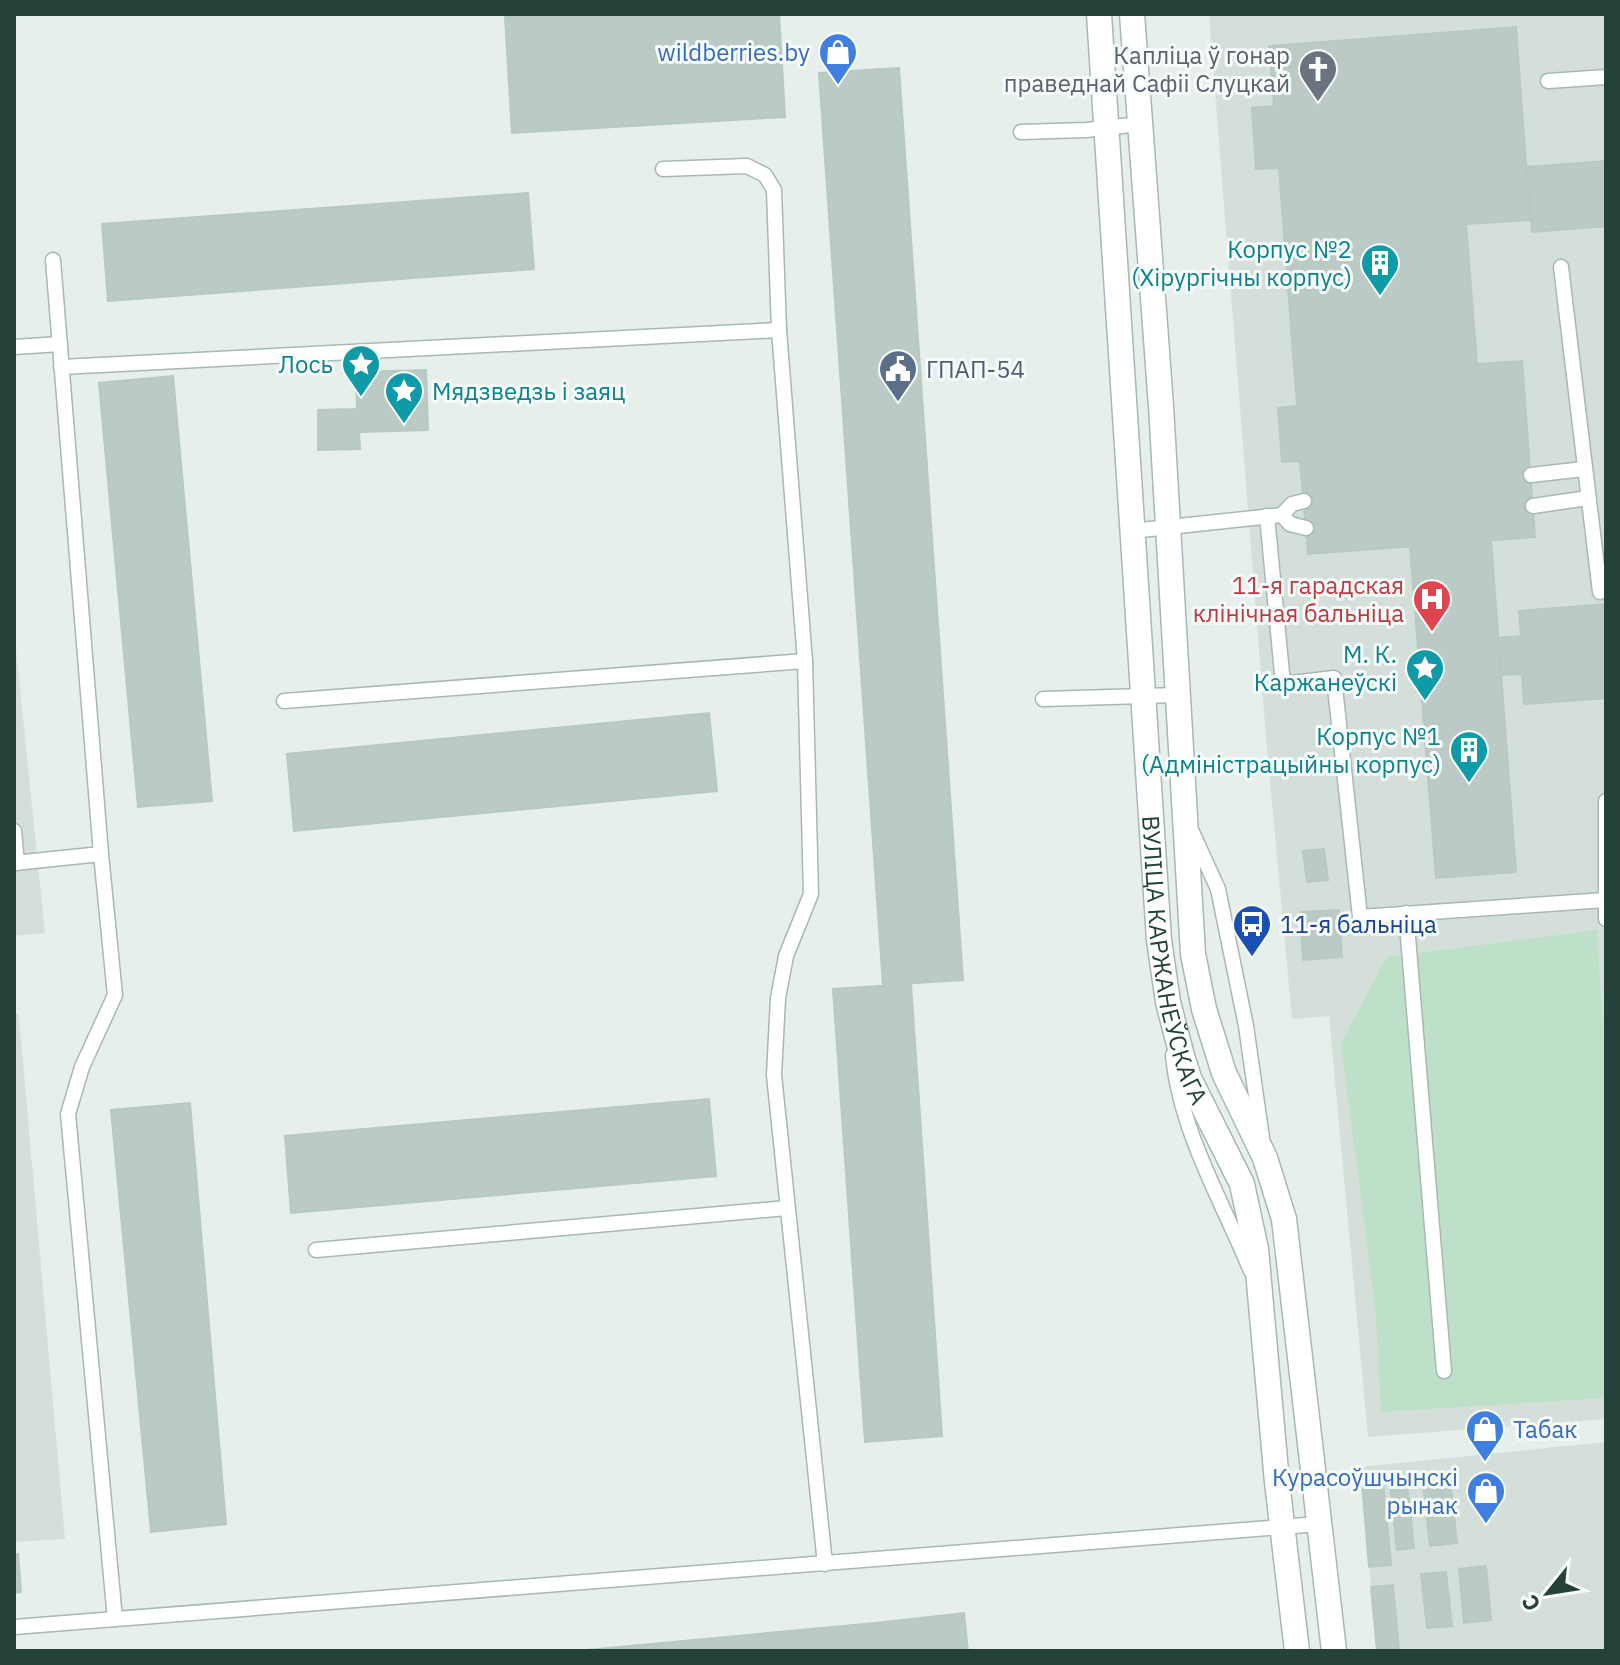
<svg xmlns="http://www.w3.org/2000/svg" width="1620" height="1665" font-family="'IBM Plex Sans',sans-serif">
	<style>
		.built { fill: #d4dfda }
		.green { fill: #bfe0c8 }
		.building { fill: #bbcac4; stroke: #b8c9c2; stroke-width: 2 }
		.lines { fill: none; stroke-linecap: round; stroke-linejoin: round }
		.service-casing { stroke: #a8b8b2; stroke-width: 17 }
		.tertiary-casing { stroke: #a8b8b2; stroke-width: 27 }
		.service { stroke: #fff; stroke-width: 14 }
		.tertiary { stroke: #fff; stroke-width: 24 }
		.labels { text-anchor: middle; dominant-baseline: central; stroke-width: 6; stroke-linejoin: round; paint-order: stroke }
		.shop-label { font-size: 24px; fill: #366cbe; stroke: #f7fbf9; text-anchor: end }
		.worship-label { font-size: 24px; fill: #5b616d; stroke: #f7fbf9; text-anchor: end }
		.culture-label { font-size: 24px; fill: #0d838f; stroke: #f7fbf9; text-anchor: end }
		.service-label { font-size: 24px; fill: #4e5e75; stroke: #f7fbf9; text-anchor: start }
		.health-label { font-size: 24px; fill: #be3a42; stroke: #f7fbf9; text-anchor: end }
		.transit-label { font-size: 24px; fill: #164399; stroke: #f7fbf9; text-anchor: start }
		.street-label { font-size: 24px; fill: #24423a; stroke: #f7fbf9 }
	</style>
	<rect width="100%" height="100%" fill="#e6efeb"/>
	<g class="built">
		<path d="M 1242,14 L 1606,14 L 1606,1419 L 1368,1437 L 1329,1016 L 1292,1019 L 1266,738 L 1209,16 Z"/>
		<path d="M 14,630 L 45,933 L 14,936 Z"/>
		<path d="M 14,1014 L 18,1014 L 21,1039 L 65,1539 L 14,1542 Z"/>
		<path d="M 1606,1442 L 1606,1651 L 1377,1651 L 1360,1467 Z"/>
	</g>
	<path class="green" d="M 1597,930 L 1606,1081 L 1606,1398 L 1381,1412 L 1376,1316 L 1341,1043 L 1387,957 Z"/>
	<g class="building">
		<path d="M 552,14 L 779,14 L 785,117 L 512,133 L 505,17 Z"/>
		<path d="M 1516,27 L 1530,220 L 1466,224 L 1477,364 L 1522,361 L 1535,537 L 1308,554 L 1300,461 L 1282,462 L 1278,408 L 1297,406 L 1279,168 L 1256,169 L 1252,108 L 1274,106 L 1269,46 Z"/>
		<path d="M 899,68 L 963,980 L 883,985 L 819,73 Z"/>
		<path d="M 1606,161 L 1606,226 L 1532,232 L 1527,167 Z"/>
		<path d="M 528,193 L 534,269 L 108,301 L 102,224 Z"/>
		<path d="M 426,370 L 428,430 L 359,432 L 360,449 L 318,450 L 318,410 L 357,409 L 356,372 Z"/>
		<path d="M 173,376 L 212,801 L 138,807 L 99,383 Z"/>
		<path d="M 1491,540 L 1516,872 L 1436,878 L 1410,546 Z"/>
		<path d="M 1606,604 L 1606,698 L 1524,704 L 1522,674 L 1501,675 L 1498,638 L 1521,636 L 1519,611 Z"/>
		<path d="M 709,713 L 717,791 L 294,831 L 287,754 Z"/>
		<path d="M 1324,849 L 1328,880 L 1307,882 L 1303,851 Z"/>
		<path d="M 1339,910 L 1342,957 L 1303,960 L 1300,912 Z"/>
		<path d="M 911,984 L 942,1436 L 865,1442 L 833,989 Z"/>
		<path d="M 709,1099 L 716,1176 L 291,1213 L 285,1136 Z"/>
		<path d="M 190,1103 L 226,1524 L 151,1532 L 111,1110 Z"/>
		<path d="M 1383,1481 L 1391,1565 L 1369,1567 L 1362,1483 Z"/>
		<path d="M 1450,1481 L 1457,1543 L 1430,1546 L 1423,1484 Z"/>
		<path d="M 1407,1484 L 1414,1548 L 1397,1550 L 1390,1486 Z"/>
		<path d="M 18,1554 L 21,1592 L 14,1593 L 14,1555 Z"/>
		<path d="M 1486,1566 L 1491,1620 L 1464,1623 L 1459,1569 Z"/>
		<path d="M 1446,1572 L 1452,1626 L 1427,1628 L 1421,1574 Z"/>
		<path d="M 1393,1585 L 1399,1651 L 1377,1651 L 1371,1587 Z"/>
		<path d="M 964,1613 L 968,1651 L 576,1651 L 875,1623 Z"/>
	</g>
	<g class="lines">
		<g class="service-casing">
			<g id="service">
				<path d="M 1548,81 L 1606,77"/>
				<path d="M 1021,132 L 1086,130 L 1140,124"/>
				<path d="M 663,169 L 747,166 L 765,175 L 774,190 L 779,330 L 805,661 L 811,894 L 786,956 L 778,998 L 774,1075 L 825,1564"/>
				<path d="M 53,260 L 101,854 L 115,995 L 82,1067 L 68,1114 L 115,1619"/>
				<path d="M 1561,267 L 1600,592"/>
				<path d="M 14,347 L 60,344"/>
				<path d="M 61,367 L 779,330"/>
				<path d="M 1531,475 L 1584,469"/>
				<path d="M 1304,501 L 1292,504 L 1282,515 L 1290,524 L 1306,528"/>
				<path d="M 1533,506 L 1588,498"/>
				<path d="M 1267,516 L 1283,684 L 1334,678 L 1360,917 L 1605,900"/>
				<path d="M 1132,531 L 1282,515"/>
				<path d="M 1043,699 L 1177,695"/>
				<path d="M 284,701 L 805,661"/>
				<path d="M 1606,801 L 1606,919"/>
				<path d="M 14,831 L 17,863"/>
				<path d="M 1192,832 L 1218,889 L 1246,1026 L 1262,1138"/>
				<path d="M 14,863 L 101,854"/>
				<path d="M 1406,913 L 1444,1371"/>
				<path d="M 1173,1055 C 1180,1131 1222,1201 1251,1271"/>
				<path d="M 316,1250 L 787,1208"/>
				<path d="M 14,1627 L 1319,1524"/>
			</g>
		</g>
		<g class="tertiary-casing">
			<g id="tertiary">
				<path id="s1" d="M 1099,14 L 1159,940 L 1168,1002 L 1182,1056 L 1189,1078 L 1242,1184 L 1256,1249 L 1277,1482 L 1297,1651"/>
				<path d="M 1132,14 L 1161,406 L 1193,954 L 1204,1009 L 1224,1073 L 1265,1158 L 1284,1219 L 1334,1651"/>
			</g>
		</g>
		<use href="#service" class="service"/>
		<use href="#tertiary" class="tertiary"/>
	</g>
	<defs>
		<g id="shop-pin" transform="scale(2)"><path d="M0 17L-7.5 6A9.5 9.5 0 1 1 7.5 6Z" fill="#3f7fe0" stroke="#f7fbf9"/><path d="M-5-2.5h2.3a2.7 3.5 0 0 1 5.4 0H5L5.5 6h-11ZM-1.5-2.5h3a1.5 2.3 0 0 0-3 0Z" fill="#fff"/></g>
		<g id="church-pin" transform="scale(2)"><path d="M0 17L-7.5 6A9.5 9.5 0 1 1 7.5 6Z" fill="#6b7280" stroke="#f7fbf9"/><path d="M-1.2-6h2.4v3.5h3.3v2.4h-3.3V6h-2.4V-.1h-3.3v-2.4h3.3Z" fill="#fff"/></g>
		<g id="building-pin" transform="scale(2)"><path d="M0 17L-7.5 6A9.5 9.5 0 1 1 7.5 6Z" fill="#0f9aa8" stroke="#f7fbf9"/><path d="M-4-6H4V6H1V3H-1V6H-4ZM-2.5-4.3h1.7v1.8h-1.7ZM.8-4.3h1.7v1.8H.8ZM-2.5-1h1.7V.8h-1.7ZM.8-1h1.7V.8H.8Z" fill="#fff"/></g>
		<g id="sight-pin" transform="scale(2)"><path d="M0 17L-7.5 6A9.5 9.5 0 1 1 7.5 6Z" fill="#0f9aa8" stroke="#f7fbf9"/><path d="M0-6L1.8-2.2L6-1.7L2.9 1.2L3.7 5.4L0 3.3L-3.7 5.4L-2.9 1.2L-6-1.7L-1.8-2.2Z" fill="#fff"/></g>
		<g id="civic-pin" transform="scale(2)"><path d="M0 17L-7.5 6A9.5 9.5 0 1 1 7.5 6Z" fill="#5c6f8a" stroke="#f7fbf9"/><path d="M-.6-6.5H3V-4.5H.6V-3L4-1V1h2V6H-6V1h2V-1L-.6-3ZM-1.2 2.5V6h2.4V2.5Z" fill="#fff"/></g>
		<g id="hospital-pin" transform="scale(2)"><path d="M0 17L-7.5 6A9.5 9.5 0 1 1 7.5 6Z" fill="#e0444e" stroke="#f7fbf9"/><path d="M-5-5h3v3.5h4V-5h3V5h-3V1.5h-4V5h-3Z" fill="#fff"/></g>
		<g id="bus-pin" transform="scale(2)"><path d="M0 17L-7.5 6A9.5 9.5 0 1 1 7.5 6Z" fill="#1a4fb4" stroke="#f7fbf9"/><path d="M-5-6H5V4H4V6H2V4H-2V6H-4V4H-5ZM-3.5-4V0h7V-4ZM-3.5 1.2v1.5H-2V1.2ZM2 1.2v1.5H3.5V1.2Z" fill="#fff"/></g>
	</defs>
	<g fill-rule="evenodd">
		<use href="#shop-pin" x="838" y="52"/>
		<use href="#church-pin" x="1318" y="69"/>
		<use href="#building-pin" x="1380" y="263"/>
		<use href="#sight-pin" x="361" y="364"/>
		<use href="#civic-pin" x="898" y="369"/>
		<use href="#sight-pin" x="404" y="391"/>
		<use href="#hospital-pin" x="1432" y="599"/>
		<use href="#sight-pin" x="1425" y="668"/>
		<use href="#building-pin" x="1469" y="750"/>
		<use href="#bus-pin" x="1252" y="924"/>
		<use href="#shop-pin" x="1485" y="1429"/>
		<use href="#shop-pin" x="1486" y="1491"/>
	</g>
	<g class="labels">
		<g class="shop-label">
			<text x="810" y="52">wildberries.by</text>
			<text x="1513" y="1429" text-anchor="start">Табак</text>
			<text x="1458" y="1477">Курасоўшчынскі<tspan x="1458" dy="28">рынак</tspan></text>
		</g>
		<g class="worship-label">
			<text x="1290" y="55">Капліца ў гонар<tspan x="1290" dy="28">праведнай Сафіі Слуцкай</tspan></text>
		</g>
		<g class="culture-label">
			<text x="1352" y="249">Корпус №2<tspan x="1352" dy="28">(Хірургічны корпус)</tspan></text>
			<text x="333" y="364">Лось</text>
			<text x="432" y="391" text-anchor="start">Мядзведзь і заяц</text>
			<text x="1397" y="654">М. К.<tspan x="1397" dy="28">Каржанеўскі</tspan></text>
			<text x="1441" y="736">Корпус №1<tspan x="1441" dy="28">(Адміністрацыйны корпус)</tspan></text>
		</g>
		<g class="service-label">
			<text x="926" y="369">ГПАП-54</text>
		</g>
		<g class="health-label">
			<text x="1404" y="585">11-я гарадская<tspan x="1404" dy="28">клінічная бальніца</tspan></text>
		</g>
		<g class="transit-label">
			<text x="1280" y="924">11-я бальніца</text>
		</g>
		<g class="street-label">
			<text stroke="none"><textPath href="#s1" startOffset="950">ВУЛІЦА КАРЖАНЕЎСКАГА</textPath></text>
		</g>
	</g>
	<rect width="1620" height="1665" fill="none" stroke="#24423a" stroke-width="32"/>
	<g transform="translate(1548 1593) rotate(240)" stroke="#f7fbf9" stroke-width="6" paint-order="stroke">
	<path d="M0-6L14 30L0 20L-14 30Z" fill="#24423a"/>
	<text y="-12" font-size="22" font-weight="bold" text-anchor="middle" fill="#24423a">С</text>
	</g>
</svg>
